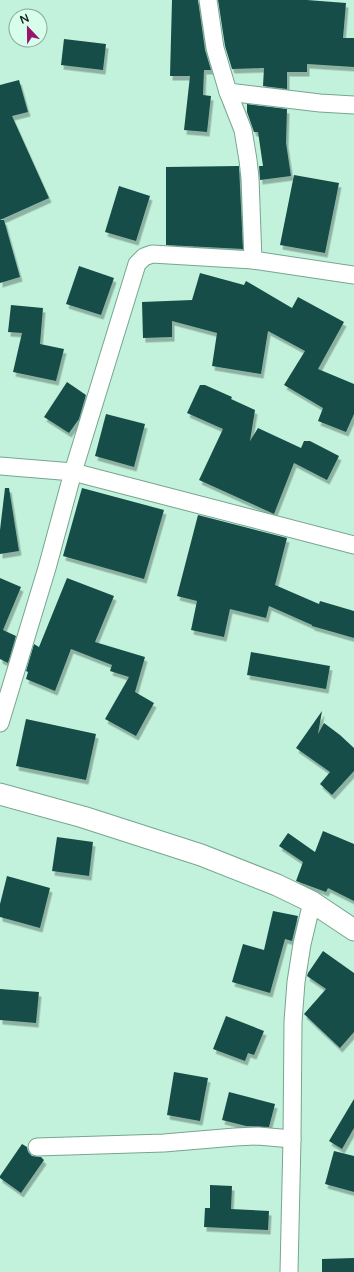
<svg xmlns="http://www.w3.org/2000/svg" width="354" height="1272" font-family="'Varela Round',sans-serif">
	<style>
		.building { fill: #164e48; filter: url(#shadow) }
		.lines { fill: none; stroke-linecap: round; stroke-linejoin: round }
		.minor-casing { stroke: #77a590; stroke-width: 19 }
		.major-casing { stroke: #77a590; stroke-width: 23 }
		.minor { stroke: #fff; stroke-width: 17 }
		.major { stroke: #fff; stroke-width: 21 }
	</style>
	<defs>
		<filter id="shadow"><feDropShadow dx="2.5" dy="4.5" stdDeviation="0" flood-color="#0004"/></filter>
	</defs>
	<rect width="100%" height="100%" fill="#c2f2db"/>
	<g class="building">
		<path d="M 172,0 L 198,0 L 205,50 L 211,70 L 204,70 L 203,95 L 211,96 L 207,132 L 184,130 L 190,76 L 170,76 Z"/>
		<path d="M 218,0 L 307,0 L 346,3 L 343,38 L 354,38 L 354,67 L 307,64 L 307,72 L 287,72 L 287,89 L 263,86 L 264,68 L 232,69 L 225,46 Z"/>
		<path d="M 64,39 L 106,44 L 103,70 L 61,65 Z"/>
		<path d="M 19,80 L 28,112 L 12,116 L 49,198 L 0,220 L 0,85 Z"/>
		<path d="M 247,104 L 287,109 L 286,143 L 291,176 L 260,180 L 259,166 L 263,166 L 258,132 L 254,132 L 247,112 Z"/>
		<path d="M 239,166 L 243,249 L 166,245 L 166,167 Z"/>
		<path d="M 294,175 L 339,183 L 325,253 L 280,245 Z"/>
		<path d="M 119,186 L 150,196 L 136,241 L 105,232 Z"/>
		<path d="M 0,220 L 4,220 L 20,277 L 0,283 Z"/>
		<path d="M 79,266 L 114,278 L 101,315 L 66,304 Z"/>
		<path d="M 200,273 L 244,285 L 246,281 L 292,308 L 298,297 L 344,322 L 318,369 L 354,384 L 354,414 L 346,432 L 318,421 L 323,408 L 284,385 L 305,351 L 268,331 L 261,374 L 212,366 L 217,333 L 172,321 L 172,337 L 143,338 L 142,302 L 192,300 Z"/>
		<path d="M 11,305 L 43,308 L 40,344 L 64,349 L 56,381 L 13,372 L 22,333 L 8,332 Z"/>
		<path d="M 67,382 L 86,395 L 79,419 L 69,433 L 44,417 Z"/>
		<path d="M 200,385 L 205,385 L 232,397 L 231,399 L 255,410 L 250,441 L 258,428 L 301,448 L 304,441 L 310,441 L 339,456 L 327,480 L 294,463 L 274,514 L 199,480 L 223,429 L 187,413 Z"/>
		<path d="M 106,414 L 145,424 L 134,467 L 95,456 Z"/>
		<path d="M 5,488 L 9,488 L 19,551 L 0,554 L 0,530 Z"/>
		<path d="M 82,488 L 164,510 L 144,579 L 63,556 Z"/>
		<path d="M 198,515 L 287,538 L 275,585 L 319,604 L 320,601 L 354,611 L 354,638 L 312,626 L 312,625 L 269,606 L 266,618 L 230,609 L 224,637 L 191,630 L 197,601 L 177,596 Z"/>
		<path d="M 0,578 L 21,587 L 3,630 L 16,636 L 8,663 L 0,659 Z"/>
		<path d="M 67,578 L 114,596 L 95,642 L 145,657 L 135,692 L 154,703 L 136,736 L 105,719 L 129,677 L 110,671 L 112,665 L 71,649 L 55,691 L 26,679 L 28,672 L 26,671 L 34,644 L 39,647 Z"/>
		<path d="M 251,652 L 330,666 L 326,689 L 247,675 Z"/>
		<path d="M 322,711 L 318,734 L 324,723 L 340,735 L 354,748 L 354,771 L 332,795 L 320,784 L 330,772 L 296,748 Z"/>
		<path d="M 26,719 L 96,734 L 86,780 L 16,766 Z"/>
		<path d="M 323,831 L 354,844 L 354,901 L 328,888 L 326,892 L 296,881 L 303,862 L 279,846 L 288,833 L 315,852 Z"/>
		<path d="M 57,837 L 93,842 L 89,876 L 52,871 Z"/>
		<path d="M 7,876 L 50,888 L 40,928 L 0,917 L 0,904 Z"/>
		<path d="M 273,911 L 298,916 L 292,941 L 285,939 L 270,993 L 232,982 L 243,944 L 264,950 Z"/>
		<path d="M 323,951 L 354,973 L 354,1032 L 340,1048 L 304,1014 L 326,989 L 307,976 L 308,973 Z"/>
		<path d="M 0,989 L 39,992 L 36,1023 L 0,1020 Z"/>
		<path d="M 226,1016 L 264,1031 L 254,1055 L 248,1053 L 245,1061 L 213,1049 Z"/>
		<path d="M 174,1072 L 208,1078 L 200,1121 L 167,1115 Z"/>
		<path d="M 229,1092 L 275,1104 L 269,1127 L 246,1126 L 222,1120 Z"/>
		<path d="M 354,1099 L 354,1128 L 342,1149 L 329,1141 Z"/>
		<path d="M 22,1144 L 27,1147 L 28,1152 L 32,1156 L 41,1157 L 44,1160 L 21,1193 L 0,1178 L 0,1176 Z"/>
		<path d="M 334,1151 L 354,1156 L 354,1192 L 325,1184 Z"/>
		<path d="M 210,1185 L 232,1186 L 231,1209 L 269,1211 L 268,1230 L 204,1227 L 205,1208 L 210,1208 Z"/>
		<path d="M 354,1258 L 354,1272 L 322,1272 L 322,1259 Z"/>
	</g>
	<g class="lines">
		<g class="minor-casing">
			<g id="minor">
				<path d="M 208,0 L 215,48 L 228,92 L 243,130 L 248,160 L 250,178 L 253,260"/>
				<path d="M 228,92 L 320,103 L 354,105"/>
				<path d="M 0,466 L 73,472 L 354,545"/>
				<path d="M 0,723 L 47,568 L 73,472 L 137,264 L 144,257 L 152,254 L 253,260 L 354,275"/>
				<path d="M 37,1147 L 164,1143 L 235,1137 L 258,1136 L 292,1139"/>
				<path d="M 289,1272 L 292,1139 L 293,1022 L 296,982 L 302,944 L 312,902"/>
			</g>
		</g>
		<g class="major-casing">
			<path id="major" d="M 0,794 L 83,817 L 201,855 L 277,885 L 312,902 L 354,930"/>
		</g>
		<use href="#minor" class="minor"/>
		<use href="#major" class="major"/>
	</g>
	<g transform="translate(28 28) rotate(338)"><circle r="19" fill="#d7fdeb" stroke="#88a698"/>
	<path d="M0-3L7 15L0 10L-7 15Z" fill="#96166e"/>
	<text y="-6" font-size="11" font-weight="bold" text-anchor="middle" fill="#12241c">N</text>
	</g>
</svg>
